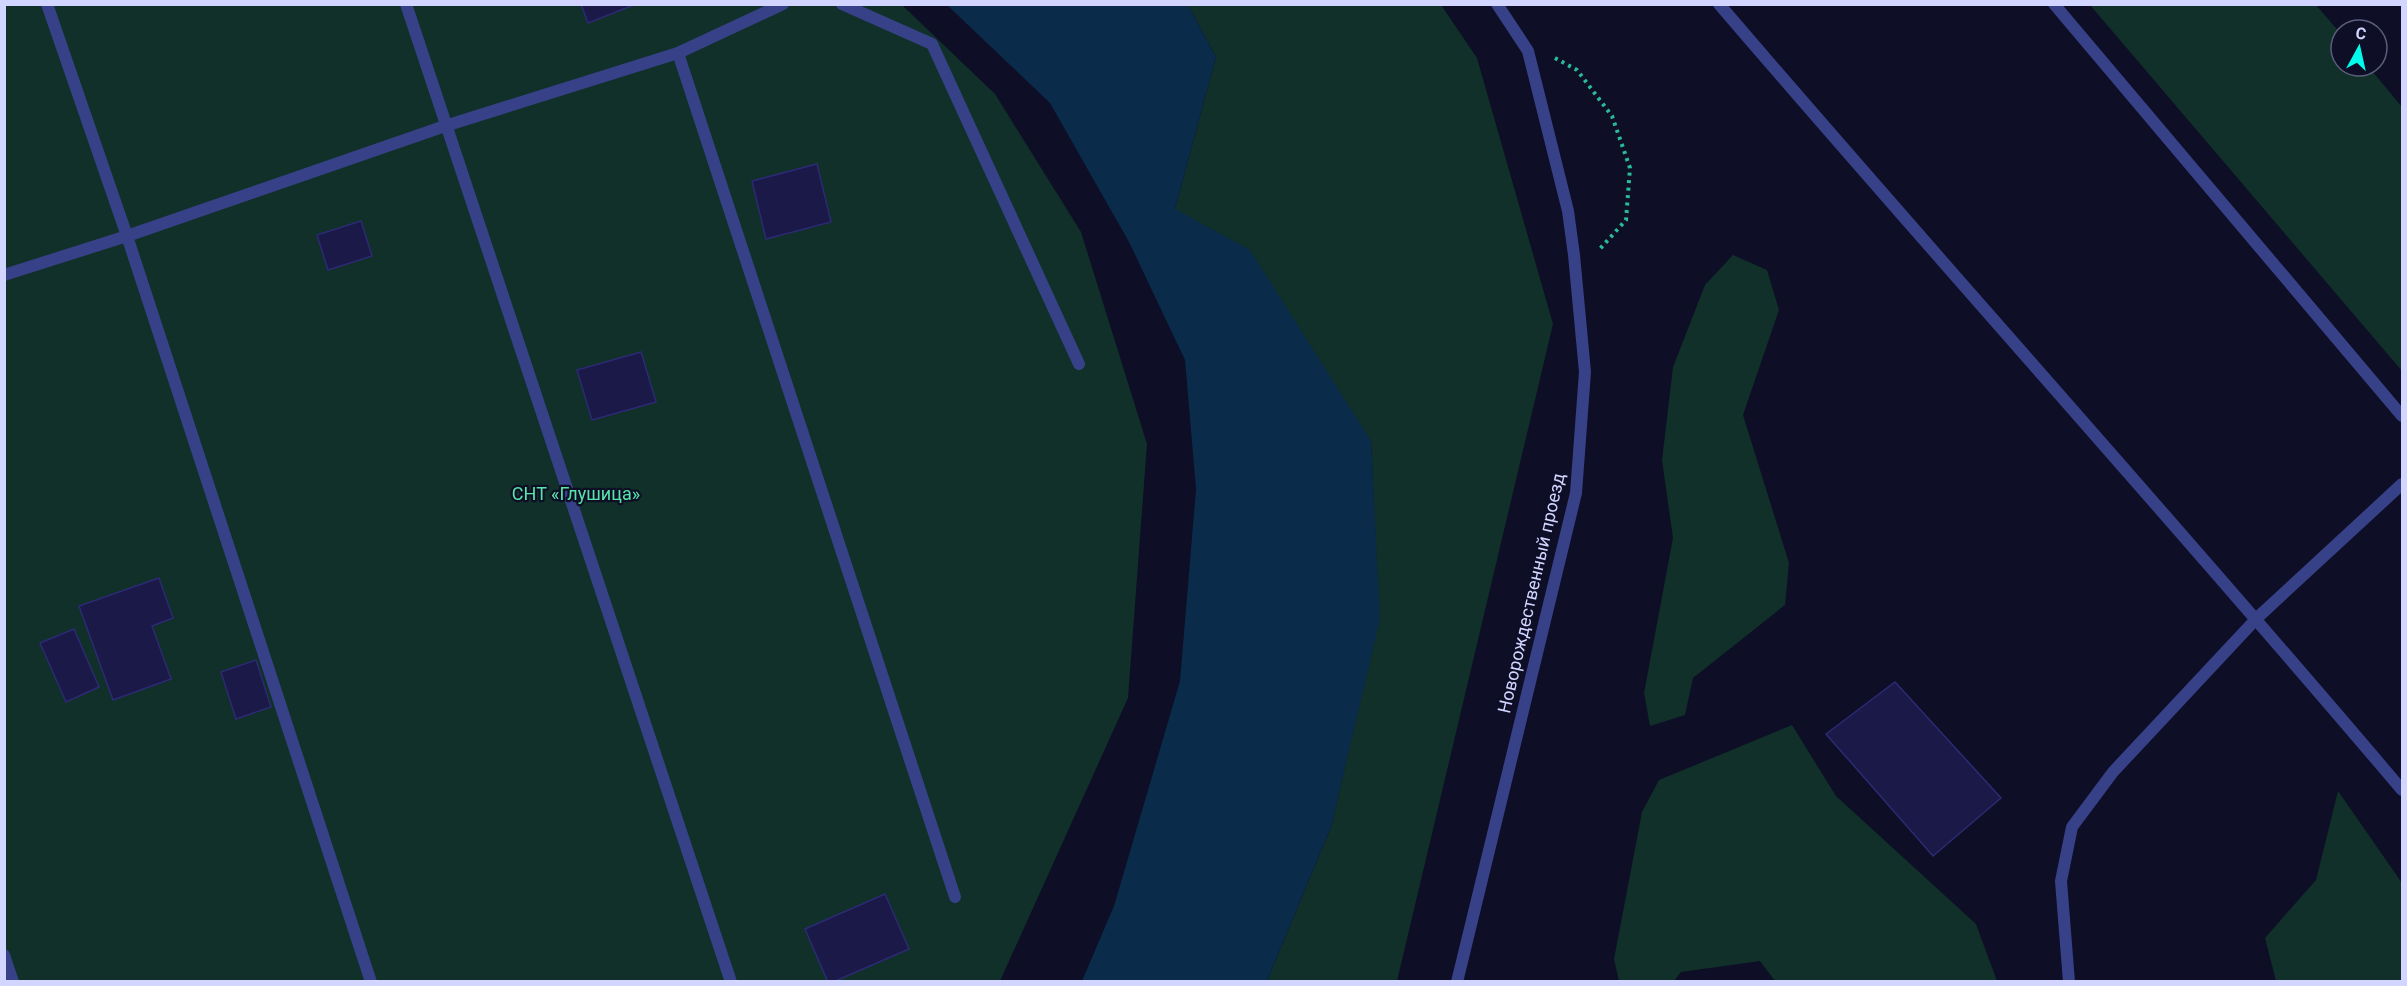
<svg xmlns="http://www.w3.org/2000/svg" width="2407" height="986" font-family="Roboto,sans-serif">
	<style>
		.green { fill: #103029 }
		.water { fill: #0a2b49 }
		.building { fill: #1a1947; stroke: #2c2a74; stroke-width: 1.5 }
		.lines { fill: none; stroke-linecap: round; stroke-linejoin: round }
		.path { stroke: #29bc9a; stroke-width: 4; stroke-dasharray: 3 4.5; stroke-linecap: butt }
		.lane { stroke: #374187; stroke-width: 12 }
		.street { stroke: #374187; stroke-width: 12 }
		.labels { text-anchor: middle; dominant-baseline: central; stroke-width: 4.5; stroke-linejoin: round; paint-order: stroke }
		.park-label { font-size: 18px; fill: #58e5a9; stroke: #0e0e26 }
		.street-label { font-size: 18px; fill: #d2d5ff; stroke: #0e0e26 }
	</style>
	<rect width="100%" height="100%" fill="#0e0e26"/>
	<g class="green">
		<path d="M 5,5 L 902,5 L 995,94 L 1081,232 L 1147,444 L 1128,698 L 1000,981 L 5,982 Z"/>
		<path d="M 1188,5 L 1441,5 L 1477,58 L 1553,324 L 1397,981 L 1267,981 L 1331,827 L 1379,619 L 1371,441 L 1175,209 L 1216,57 Z"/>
		<path d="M 2090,5 L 2316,5 L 2341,34 L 2341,66 L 2368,66 L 2402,107 L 2402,371 Z"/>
		<path d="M 1733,255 L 1767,270 L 1779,310 L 1743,415 L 1789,563 L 1785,605 L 1693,678 L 1685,715 L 1650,726 L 1644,693 L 1673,538 L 1662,460 L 1673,367 L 1705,285 Z"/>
		<path d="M 1792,725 L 1836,796 L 1976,924 L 1997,981 L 1775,981 L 1760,961 L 1681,972 L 1674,981 L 1619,981 L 1614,959 L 1642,812 L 1659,780 Z"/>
		<path d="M 2338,791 L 2402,883 L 2402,981 L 2276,981 L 2265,938 L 2316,880 Z"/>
	</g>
	<path class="water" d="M 947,5 L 1188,5 L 1216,57 L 1175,209 L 1250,250 L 1371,441 L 1380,619 L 1331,827 L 1267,981 L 1082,981 L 1114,906 L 1180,681 L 1196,489 L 1185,360 L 1129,242 L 1050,103 Z"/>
	<g class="building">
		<path d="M 581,4 L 630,4 L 631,6 L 588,23 Z"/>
		<path d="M 817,164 L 831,222 L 766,239 L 752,181 Z"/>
		<path d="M 361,221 L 372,256 L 328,270 L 317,235 Z"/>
		<path d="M 641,352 L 656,402 L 592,420 L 577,370 Z"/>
		<path d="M 159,578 L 173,618 L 152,626 L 171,679 L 113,700 L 79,606 Z"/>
		<path d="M 74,629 L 99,687 L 66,702 L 40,643 Z"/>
		<path d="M 256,660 L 271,707 L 236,719 L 221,672 Z"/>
		<path d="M 1895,682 L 2001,798 L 1933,856 L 1826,734 Z"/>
		<path d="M 885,894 L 909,949 L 833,982 L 828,982 L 805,929 Z"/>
	</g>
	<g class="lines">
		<path class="path" d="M 1555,58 L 1577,70 L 1612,116 L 1630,168 L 1626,220 L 1598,251"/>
		<g class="lane">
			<path d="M 47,4 L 127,236 L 371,982"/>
			<path d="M 406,4 L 731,982"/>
			<path d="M 842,4 L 932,44 L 1079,364"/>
			<path d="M 1719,4 C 1945,268 2178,525 2402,790"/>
			<path d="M 2054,4 L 2402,416"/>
			<path d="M 678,53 L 955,897"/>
			<path d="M 4,275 L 127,236 L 445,126 L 678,53 L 783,4"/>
			<path d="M 4,955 L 13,982"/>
			<path d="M 2069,982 L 2061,881 L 2072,827 L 2113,772 L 2257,618 L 2402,484"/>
		</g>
		<path class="street" d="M 1457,982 L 1576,493 L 1585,372 L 1574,255 L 1568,211 L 1528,51 L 1497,4"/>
	</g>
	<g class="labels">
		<g class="park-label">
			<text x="576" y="493">СНТ «Глушица»</text>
		</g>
		<g class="street-label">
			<text transform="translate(1531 593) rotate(-77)">Новорождественный проезд</text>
		</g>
	</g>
	<rect width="2407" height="986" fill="none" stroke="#d2d5ff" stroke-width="12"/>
	<g transform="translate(2359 48) rotate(8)"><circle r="28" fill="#0e0e26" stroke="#5c5e7d" stroke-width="1.5"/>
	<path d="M0-4.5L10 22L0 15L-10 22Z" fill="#00fdeb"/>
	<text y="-9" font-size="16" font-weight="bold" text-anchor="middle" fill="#d2d5ff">С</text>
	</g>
</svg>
